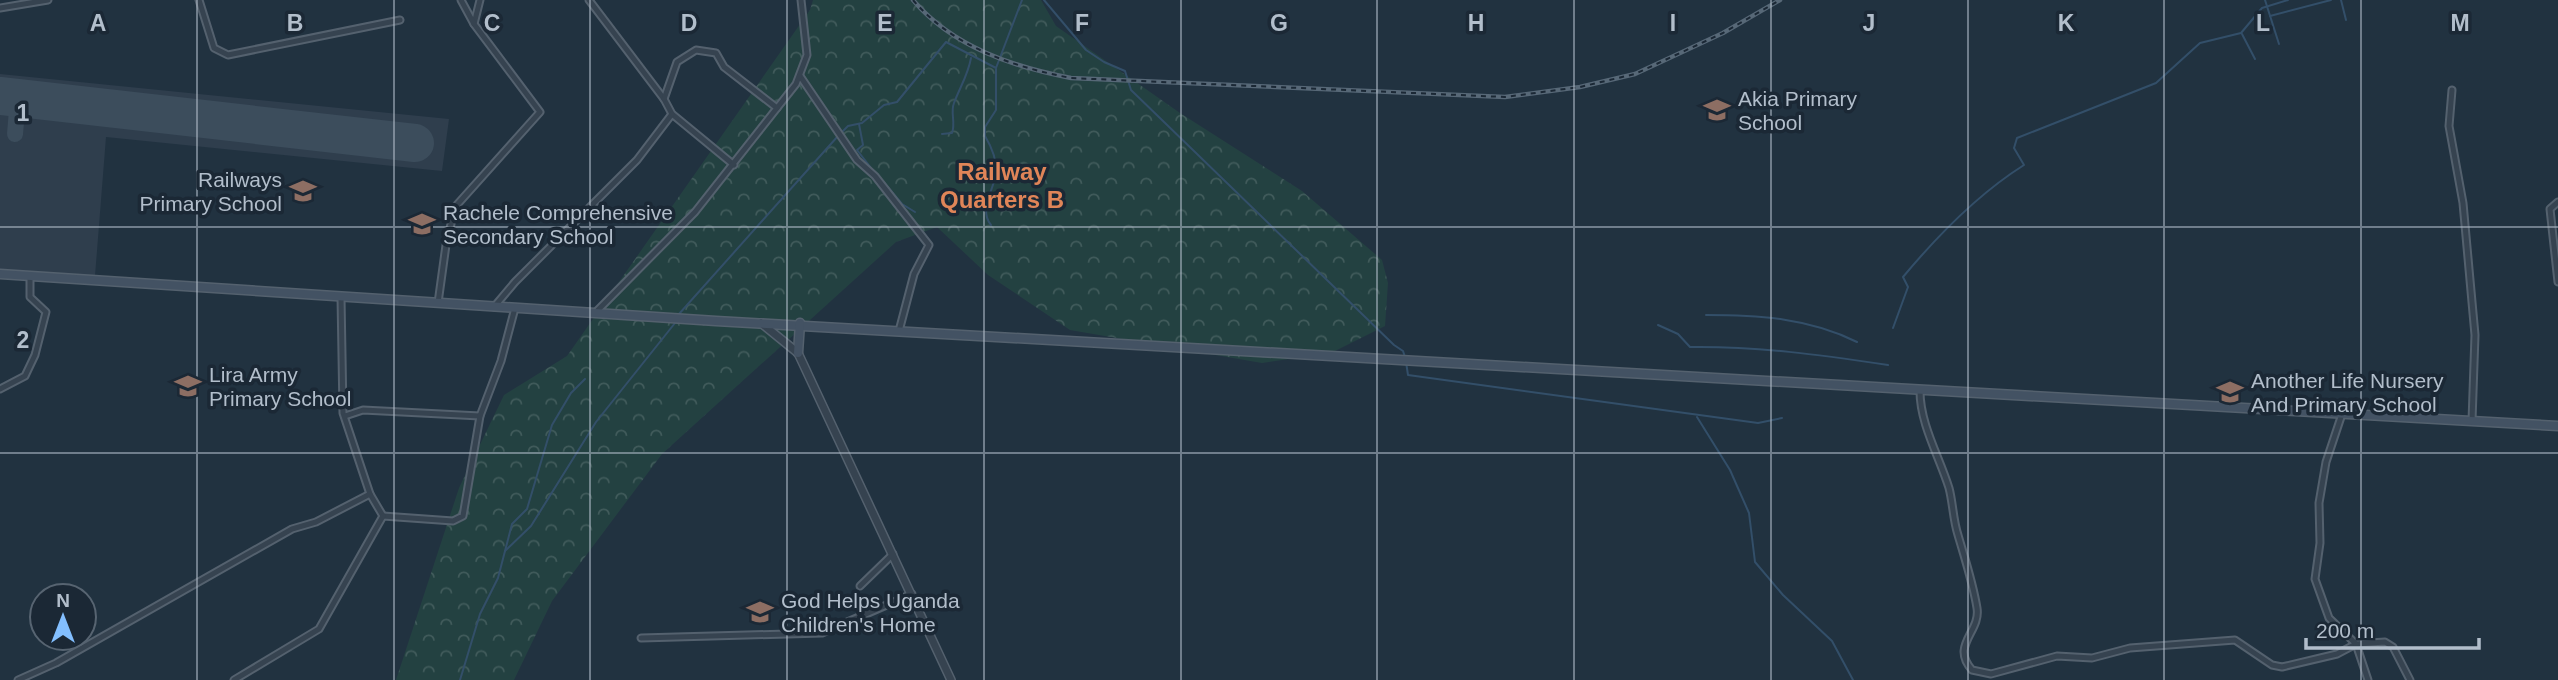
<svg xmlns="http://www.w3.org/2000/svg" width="2558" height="680" font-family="Helvetica,sans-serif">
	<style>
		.airport { fill: #2f3e4d }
		.forest { fill: url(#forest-crowns) }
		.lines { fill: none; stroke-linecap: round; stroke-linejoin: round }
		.stream { stroke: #334f69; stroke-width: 2 }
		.taxiway { stroke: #3c4d5c; stroke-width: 16 }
		.runway { stroke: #3c4d5c; stroke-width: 38 }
		.minor-casing { stroke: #54616e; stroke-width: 9 }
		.tertiary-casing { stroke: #54616e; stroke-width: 10 }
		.secondary-casing { stroke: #54616e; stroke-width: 11 }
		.minor { stroke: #364350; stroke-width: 5 }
		.tertiary { stroke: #364350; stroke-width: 7 }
		.secondary { stroke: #435263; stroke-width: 8 }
		.rail-casing { stroke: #576877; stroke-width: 4.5 }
		.rail { stroke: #1b2835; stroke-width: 2; stroke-dasharray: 5; stroke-linecap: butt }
		.grid { fill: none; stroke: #b2becb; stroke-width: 2; stroke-opacity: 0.55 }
		.labels { text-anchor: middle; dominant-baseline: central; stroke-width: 7; stroke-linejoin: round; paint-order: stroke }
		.poi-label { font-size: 21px; fill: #b2becb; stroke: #1b2835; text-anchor: start }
		.quarter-label { font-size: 24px; font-weight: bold; fill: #e08558; stroke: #1b2835 }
		.grid-label { font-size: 23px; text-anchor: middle; font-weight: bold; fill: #b2becb; stroke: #1b2835; stroke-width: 7; stroke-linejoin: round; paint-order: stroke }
	</style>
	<defs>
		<pattern id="forest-crowns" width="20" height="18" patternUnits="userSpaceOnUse" patternTransform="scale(1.75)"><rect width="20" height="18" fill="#234141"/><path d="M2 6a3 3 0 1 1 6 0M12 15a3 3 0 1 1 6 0" fill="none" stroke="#415b5b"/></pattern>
	</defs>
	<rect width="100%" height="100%" fill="#213240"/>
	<path class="airport" d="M 0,74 L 449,119 L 442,171 L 106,137 L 95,276 L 0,269 Z"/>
	<path class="forest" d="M 813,0 L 1041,0 L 1056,26 L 1180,113 L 1302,191 L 1382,260 L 1388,283 L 1385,326 L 1331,353 L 1262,363 L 1070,330 L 988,275 L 937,227 L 896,242 L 662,454 L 552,601 L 514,680 L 396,680 L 459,488 L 504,395 L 567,356 L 810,10 Z"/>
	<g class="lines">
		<g class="stream">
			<path d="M 1044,0 L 1086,50 L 1104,62 L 1125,71 L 1131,90 L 1394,345 L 1403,351 L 1405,357"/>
			<path d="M 2265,0 L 2279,44"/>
			<path d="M 2341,0 L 2346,20"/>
			<path d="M 2270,16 L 2331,0"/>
			<path d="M 2242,34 L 2255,59"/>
			<path d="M 859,124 L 863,145 L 857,150 L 875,173"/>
			<path d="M 842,132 L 848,126 L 862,123 L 884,105 L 897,102 L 946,42 L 996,68 L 1022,0"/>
			<path d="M 942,134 L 952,133 C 956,122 950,113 954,103 C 960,87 968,75 971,58"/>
			<path d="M 881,179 L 902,204 L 915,212"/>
			<path d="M 991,225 C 978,210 995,188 996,172 C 997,158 991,146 985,136 L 985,127 L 996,110 L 996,69"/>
			<path d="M 679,314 L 838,136"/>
			<path d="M 1706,315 C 1758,315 1809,318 1857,342"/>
			<path d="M 1658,325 L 1678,334 L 1690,347 C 1757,346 1821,355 1888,365"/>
			<path d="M 1893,328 L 1908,287 L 1903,277 C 1938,235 1978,194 2024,165 L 2014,148 L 2017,138 L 2156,83 L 2200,43 L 2241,33 L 2262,8 L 2288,0"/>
			<path d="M 1406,362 L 1408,375 L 1758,423 L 1782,418"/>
			<path d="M 1697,417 L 1730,470 L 1749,513 L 1755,562 L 1783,595 L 1832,641 L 1853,680"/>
			<path d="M 505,551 L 531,526 L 596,422 L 675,323"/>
			<path d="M 460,680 L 480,614 L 498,578 L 512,524 L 527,509 L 552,425 L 571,393 L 585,379"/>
		</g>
		<path class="taxiway" d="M 15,134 L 18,98"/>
		<path class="runway" d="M 0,96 L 415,143"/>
		<g class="minor-casing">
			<g id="minor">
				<path d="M 199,0 L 214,48 L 228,55 L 400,20"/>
				<path d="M 589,0 L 664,99 L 672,114 L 734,165"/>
				<path d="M 0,8 L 48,0"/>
				<path d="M 474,24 L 480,0"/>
				<path d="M 800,76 L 857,160 L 875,176 L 929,245 L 914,274 L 899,331"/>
				<path d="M 2452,90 L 2449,126 L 2463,203 L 2475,335 L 2472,421"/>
				<path d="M 664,99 L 677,62 L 696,50 L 716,53 L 724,67 L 777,108"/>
				<path d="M 2558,202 L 2550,209 L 2558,282"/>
				<path d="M 341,297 L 343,413 L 370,494"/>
				<path d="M 438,303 L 446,245 L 455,207 L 540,112 L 474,24 L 461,0"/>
				<path d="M 494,307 L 515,282 L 637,160 L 672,114"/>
				<path d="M 595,313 L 695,212 L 796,84 L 807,55 L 801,0"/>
				<path d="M 0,389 L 25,376 L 35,355 L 46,312 L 30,297 L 30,276"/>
				<path d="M 1920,391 C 1920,424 1939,456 1949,488 C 1953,503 1953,520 1958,535 C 1965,559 1973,583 1977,608 C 1981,632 1950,645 1972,670 L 1991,674 L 2057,656 L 2092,658 L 2130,648 L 2235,640 L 2272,665 L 2282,667 L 2337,654 L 2356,644 L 2385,642 L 2393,647 L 2410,680"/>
				<path d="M 2342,414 L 2326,462 L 2319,503 L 2320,543 L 2315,579 L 2329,618 L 2356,644 L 2368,680"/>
				<path d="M 345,416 L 363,410 L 480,416"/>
				<path d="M 383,516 L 453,521 L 463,516 L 480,416 L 501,361 L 515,308"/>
				<path d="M 860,586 L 893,554"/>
				<path d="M 641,638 L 822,633 L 912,594"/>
				<path d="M 18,680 L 56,663 L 292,529 L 316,522 L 370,494 L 383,516"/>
				<path d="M 234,680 L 319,629 L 383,516"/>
			</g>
		</g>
		<g class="tertiary-casing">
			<path id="tertiary" d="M 761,323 L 798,353 L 951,680"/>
		</g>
		<g class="secondary-casing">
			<g id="secondary">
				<path d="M 0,274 L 716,321 L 2558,426"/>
				<path d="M 798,353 L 800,323"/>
			</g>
		</g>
		<use href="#minor" class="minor"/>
		<use href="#tertiary" class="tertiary"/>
		<use href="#secondary" class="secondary"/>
		<g class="rail-casing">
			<path id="rail" d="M 913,0 C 953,47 1013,67 1071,78 L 1505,97 L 1580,87 L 1635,74 L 1723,33 L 1780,0"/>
		</g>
		<use href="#rail" class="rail"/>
	</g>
	<path class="grid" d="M 197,0 L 197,680M 394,0 L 394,680M 590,0 L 590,680M 787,0 L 787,680M 984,0 L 984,680M 1181,0 L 1181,680M 1377,0 L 1377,680M 1574,0 L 1574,680M 1771,0 L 1771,680M 1968,0 L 1968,680M 2164,0 L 2164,680M 2361,0 L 2361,680M 0,227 L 2558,227M 0,453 L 2558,453"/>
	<defs>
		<g id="school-bare" transform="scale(2.1)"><path d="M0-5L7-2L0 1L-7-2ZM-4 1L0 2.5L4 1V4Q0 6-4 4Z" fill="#8d6e63" stroke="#1b2835" stroke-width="2.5" paint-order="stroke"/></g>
	</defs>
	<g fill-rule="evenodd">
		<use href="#school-bare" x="1717" y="110"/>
		<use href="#school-bare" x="303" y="191"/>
		<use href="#school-bare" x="422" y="224"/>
		<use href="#school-bare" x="188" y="386"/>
		<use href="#school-bare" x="2230" y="392"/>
		<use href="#school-bare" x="760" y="612"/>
	</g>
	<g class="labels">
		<g class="poi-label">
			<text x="1738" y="98">Akia Primary<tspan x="1738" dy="24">School</tspan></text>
			<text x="282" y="179" text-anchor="end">Railways<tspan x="282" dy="24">Primary School</tspan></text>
			<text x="443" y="212">Rachele Comprehensive<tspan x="443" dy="24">Secondary School</tspan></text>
			<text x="209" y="374">Lira Army<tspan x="209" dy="24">Primary School</tspan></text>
			<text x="2251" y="380">Another Life Nursery<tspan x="2251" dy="24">And Primary School</tspan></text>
			<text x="781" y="600">God Helps Uganda<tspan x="781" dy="24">Children's Home</tspan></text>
		</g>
		<g class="quarter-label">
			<text x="1002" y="171">Railway<tspan x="1002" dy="28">Quarters B</tspan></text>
		</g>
	</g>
	<g class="grid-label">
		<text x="98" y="31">A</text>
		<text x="295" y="31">B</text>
		<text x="492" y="31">C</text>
		<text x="689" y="31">D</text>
		<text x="885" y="31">E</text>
		<text x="1082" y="31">F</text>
		<text x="1279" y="31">G</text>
		<text x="1476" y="31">H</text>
		<text x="1673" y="31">I</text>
		<text x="1869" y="31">J</text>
		<text x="2066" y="31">K</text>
		<text x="2263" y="31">L</text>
		<text x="2460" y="31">M</text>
		<text x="23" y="121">1</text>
		<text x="23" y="348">2</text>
	</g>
	<g transform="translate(63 617)"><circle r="33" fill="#1b2835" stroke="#576471" stroke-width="2"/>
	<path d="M0-5L12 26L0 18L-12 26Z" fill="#83bfff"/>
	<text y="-10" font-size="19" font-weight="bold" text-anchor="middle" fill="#b2becb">N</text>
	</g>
	<path d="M2306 638v10h173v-10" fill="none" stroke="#b2becb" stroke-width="3.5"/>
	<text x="2316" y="638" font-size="21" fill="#b2becb" stroke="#1b2835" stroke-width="5" paint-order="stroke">200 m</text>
</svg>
